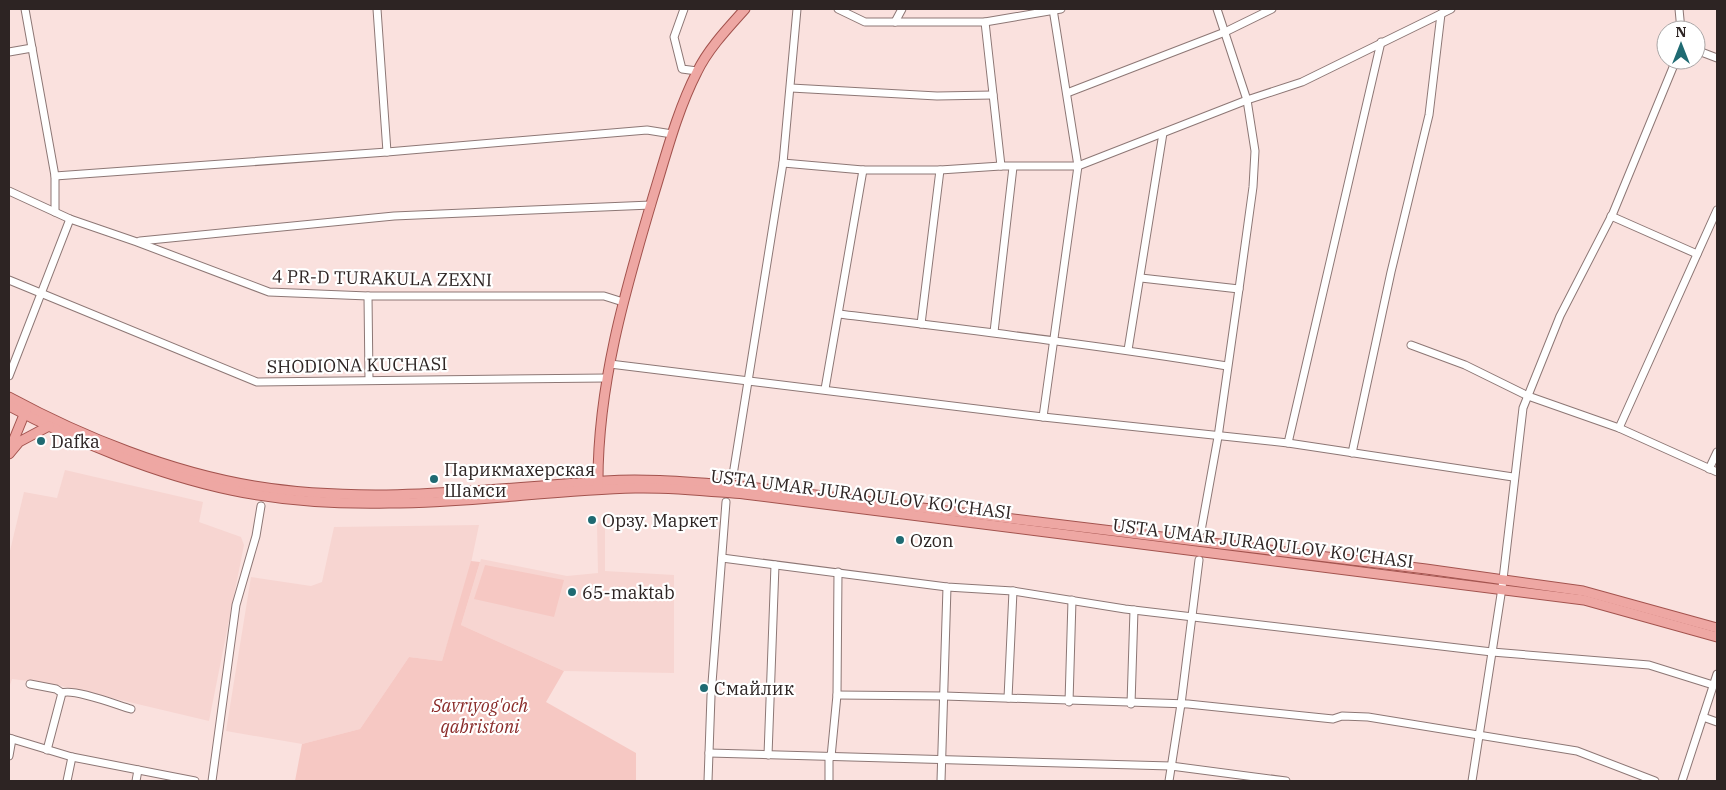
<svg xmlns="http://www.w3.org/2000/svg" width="1726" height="790" font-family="'IBM Plex Serif',serif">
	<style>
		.built { fill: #f7d5d1 }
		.green { fill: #f6c8c3 }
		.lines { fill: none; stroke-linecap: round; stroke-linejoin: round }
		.minor-casing { stroke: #8d7775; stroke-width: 9 }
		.major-casing { stroke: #a3534e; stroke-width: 11 }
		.minor { stroke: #fff; stroke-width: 7 }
		.major { stroke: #eea7a3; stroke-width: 9 }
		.poi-dot { fill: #1f6a72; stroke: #fff; stroke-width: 2 }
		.labels { text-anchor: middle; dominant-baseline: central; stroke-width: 4.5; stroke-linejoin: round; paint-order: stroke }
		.street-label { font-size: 18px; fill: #2d2423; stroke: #fff }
		.poi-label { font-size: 18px; fill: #2d2423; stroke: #fff; text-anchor: start }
		.park-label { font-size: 18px; font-style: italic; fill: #8a2b29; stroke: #fff }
	</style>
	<rect width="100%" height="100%" fill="#fae1de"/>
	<g class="built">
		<path d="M 65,470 L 203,502 L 199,522 L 241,537 L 244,545 L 209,721 L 53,684 L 12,679 L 9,688 L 9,555 L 24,492 L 57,498 Z"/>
		<path d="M 605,515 L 605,571 L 674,575 L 674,673 L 564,671 L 461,625 L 481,559 L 567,576 L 598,573 L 597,525 Z"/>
		<path d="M 479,525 L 470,568 L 442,661 L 409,657 L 360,729 L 302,744 L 226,731 L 251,577 L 311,586 L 322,582 L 334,527 Z"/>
	</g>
	<g class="green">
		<path d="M 471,561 L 480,562 L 461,625 L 564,671 L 546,702 L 636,753 L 636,781 L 295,781 L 302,744 L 360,729 L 409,657 L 442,661 Z"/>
		<path d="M 485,565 L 564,580 L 554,617 L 474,599 Z"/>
	</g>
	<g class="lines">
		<g class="minor-casing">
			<g id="minor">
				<path d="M 25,9 L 55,176 L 55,212"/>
				<path d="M 377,9 L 387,152"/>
				<path d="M 684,9 L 674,37 L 682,69 L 697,71"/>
				<path d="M 838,9 L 865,22 L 985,22 L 1061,9"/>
				<path d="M 1679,9 L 1681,30"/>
				<path d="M 895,22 L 902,9"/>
				<path d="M 985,22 L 1001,166"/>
				<path d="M 1696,50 L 1717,58"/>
				<path d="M 9,52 L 32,48"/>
				<path d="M 791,88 L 937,96 L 993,95"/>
				<path d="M 1067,93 L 1225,32 L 1272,9"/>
				<path d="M 783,163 L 863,170 L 940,170 L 1001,166 L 1078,166 L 1247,100 L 1302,82 L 1451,9"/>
				<path d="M 55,176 L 387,152 L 647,130 L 672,134"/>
				<path d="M 9,191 L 70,219 L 137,242 L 269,292 L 368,296 L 604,296 L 623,302"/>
				<path d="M 1611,216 L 1697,254"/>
				<path d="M 140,241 L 394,216 L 651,205"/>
				<path d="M 1141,278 L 1239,289"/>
				<path d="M 9,280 L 257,382 L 606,378"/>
				<path d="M 368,296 L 369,380"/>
				<path d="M 839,314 C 969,330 1098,345 1227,366"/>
				<path d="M 921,324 L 940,170"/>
				<path d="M 994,332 L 1013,167"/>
				<path d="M 1411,345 L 1465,365 L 1528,396 L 1619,428 L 1717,472"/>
				<path d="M 1128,350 L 1163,133"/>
				<path d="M 610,364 L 1043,417 L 1288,443 L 1513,477"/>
				<path d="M 9,376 L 70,219"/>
				<path d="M 825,389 L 863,170"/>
				<path d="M 1043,417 L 1078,166 L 1053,9"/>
				<path d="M 1619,428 L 1717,210"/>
				<path d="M 1288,443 L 1381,42"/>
				<path d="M 1352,453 L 1391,272 L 1429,115 L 1441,14"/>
				<path d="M 1709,469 L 1717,452"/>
				<path d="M 733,475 L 783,163 L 797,9"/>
				<path d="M 1201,531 L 1218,437 L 1239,289 L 1253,187 L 1255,151 L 1247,100 L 1217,9"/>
				<path d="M 722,558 L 947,587 L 1013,591 L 1125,609 L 1492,652 L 1649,665 L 1713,685"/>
				<path d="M 30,684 L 56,689 L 62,693"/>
				<path d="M 837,695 L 944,696 L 1188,704 L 1333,719 L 1342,716 L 1368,717 L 1577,751 L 1655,781"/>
				<path d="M 1008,698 L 1013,591"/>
				<path d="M 1069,702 L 1072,600"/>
				<path d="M 1131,704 L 1134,610"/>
				<path d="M 1703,717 L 1717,722"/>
				<path d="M 9,738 L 72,757 L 195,781"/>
				<path d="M 47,750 L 62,693 C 73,688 117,705 131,709"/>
				<path d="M 709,753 L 1171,766 L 1286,781"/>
				<path d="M 768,755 L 775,565"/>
				<path d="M 9,756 L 12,739"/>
				<path d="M 831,757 L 837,695 L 838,572"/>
				<path d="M 67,781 L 72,757"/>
				<path d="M 136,781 L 138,770"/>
				<path d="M 212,781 L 236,605 L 256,536 L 261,506"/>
				<path d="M 708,781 L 711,696 L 726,502"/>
				<path d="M 829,781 L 829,756"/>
				<path d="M 941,781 L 947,587"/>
				<path d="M 1169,781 L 1181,704 L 1199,560"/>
				<path d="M 1472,781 L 1502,588 L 1523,408 L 1560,316 L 1613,213 L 1676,60"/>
				<path d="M 1682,781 L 1717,674"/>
			</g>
		</g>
		<g class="major-casing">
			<g id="major">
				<path d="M 9,397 C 83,437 170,472 254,486 C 370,505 489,489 605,481 C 650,478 696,483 741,486 L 1426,569 L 1583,591 L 1717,628"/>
				<path d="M 9,406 C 74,441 159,475 231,490 C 282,501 337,504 389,503 C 471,503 553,490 635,488 C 671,487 707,491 744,494 L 1584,600 L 1717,637"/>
				<path d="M 10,449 L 26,410"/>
				<path d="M 9,454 L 19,442 L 49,426"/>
				<path d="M 598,486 C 597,387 625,291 653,197 C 666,155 677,111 697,72 C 708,49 728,28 745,9"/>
			</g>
		</g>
		<use href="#minor" class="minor"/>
		<use href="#major" class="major"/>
	</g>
	<g class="poi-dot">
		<circle cx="41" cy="441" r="5"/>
		<circle cx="434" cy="479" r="5"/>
		<circle cx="592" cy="520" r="5"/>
		<circle cx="900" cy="540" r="5"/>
		<circle cx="572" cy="592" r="5"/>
		<circle cx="704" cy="688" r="5"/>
	</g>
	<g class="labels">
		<g class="street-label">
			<text transform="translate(382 278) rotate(1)">4 PR-D TURAKULA ZEXNI</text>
			<text transform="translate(357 365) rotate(-1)">SHODIONA KUCHASI</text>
			<text transform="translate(861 494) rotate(7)">USTA UMAR JURAQULOV KO'CHASI</text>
			<text transform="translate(1263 543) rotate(7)">USTA UMAR JURAQULOV KO'CHASI</text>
		</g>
		<g class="poi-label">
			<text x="51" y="441">Dafka</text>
			<text x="444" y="469">Парикмахерская<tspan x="444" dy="21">Шамси</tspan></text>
			<text x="602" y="520">Орзу. Маркет</text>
			<text x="910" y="540">Ozon</text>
			<text x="582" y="592">65-maktab</text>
			<text x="714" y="688">Смайлик</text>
		</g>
		<g class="park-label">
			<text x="480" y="705">Savriyog'och<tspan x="480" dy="21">qabristoni</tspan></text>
		</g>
	</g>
	<rect width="1726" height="790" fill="none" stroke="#2d2423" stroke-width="20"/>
	<g transform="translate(1681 45)"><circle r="24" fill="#ffffff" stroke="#aba7a7"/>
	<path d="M0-4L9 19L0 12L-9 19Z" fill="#1f6a72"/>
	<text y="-8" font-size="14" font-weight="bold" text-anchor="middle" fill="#2d2423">N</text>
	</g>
</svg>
